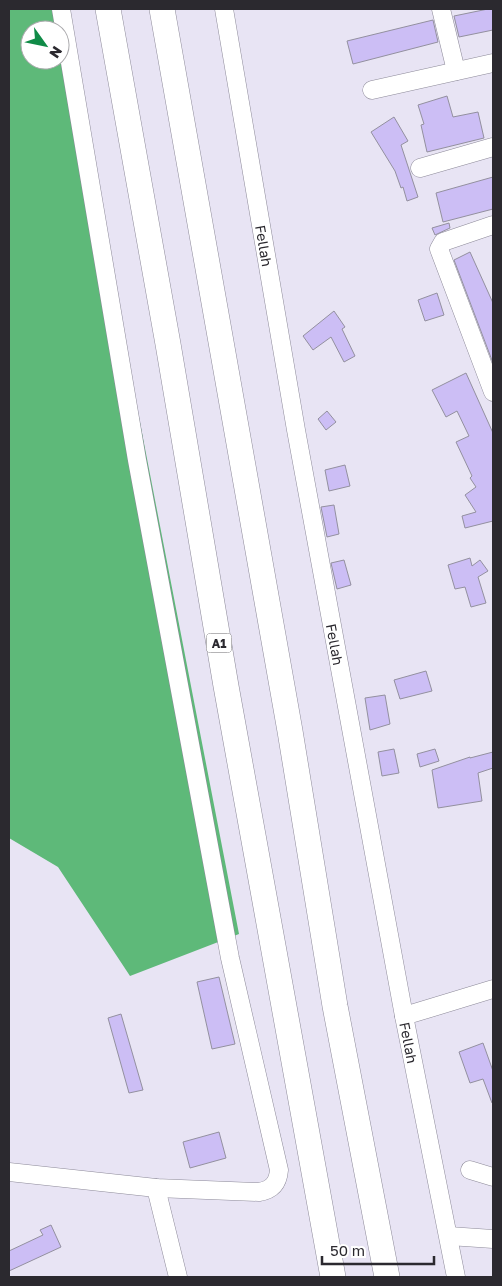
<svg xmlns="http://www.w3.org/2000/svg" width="502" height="1286" font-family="'Golos Text',sans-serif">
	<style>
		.forest { fill: #5eb979; fill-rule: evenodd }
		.building { fill: #ccbef5; stroke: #93909f }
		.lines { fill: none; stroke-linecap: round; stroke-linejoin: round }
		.minor-casing { stroke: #8d8a99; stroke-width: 19 }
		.highway-casing { stroke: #8d8a99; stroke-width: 26 }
		.minor { stroke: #fff; stroke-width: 18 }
		.highway { stroke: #fff; stroke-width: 25 }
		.labels { text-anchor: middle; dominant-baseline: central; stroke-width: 4.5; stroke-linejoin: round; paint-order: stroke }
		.shield { fill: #fff; stroke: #6b696d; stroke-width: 1 }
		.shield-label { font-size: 12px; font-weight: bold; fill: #2b292f }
		.street-label { font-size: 14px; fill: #2b292f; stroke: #fff }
	</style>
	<rect width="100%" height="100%" fill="#e8e4f4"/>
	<path class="forest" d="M 9,9 L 60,9 L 239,934 L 130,976 L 58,867 L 9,838 ZM 30,30 L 60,30 L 60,60 L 30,60 Z"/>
	<g class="building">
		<path d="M 488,9 L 493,9 L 493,30 L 459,37 L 454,16 Z"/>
		<path d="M 433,20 L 438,42 L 353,64 L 347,41 Z"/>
		<path d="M 447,96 L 453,117 L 478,112 L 484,138 L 427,152 L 421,125 L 424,124 L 418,105 Z"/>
		<path d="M 394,117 L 408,141 L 401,145 L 418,197 L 407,201 L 403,187 L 401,188 L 395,171 L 371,132 Z"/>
		<path d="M 493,177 L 493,209 L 443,222 L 436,193 Z"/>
		<path d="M 449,223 L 450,228 L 435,235 L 432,228 Z"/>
		<path d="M 470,252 L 493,303 L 493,363 L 454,260 Z"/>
		<path d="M 437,293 L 444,315 L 425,321 L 418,300 Z"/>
		<path d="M 334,311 L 345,327 L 342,329 L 355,356 L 344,362 L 331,337 L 313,350 L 303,336 Z"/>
		<path d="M 466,373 L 493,433 L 493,521 L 465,528 L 462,516 L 476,512 L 465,495 L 476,487 L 470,478 L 472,476 L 456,442 L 469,436 L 457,411 L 446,417 L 432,390 Z"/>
		<path d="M 327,411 L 336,422 L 326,430 L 318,419 Z"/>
		<path d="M 345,465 L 350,486 L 329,491 L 325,470 Z"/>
		<path d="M 334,505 L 339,534 L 327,537 L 321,507 Z"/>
		<path d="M 470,558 L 472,566 L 480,560 L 488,571 L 478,577 L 486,603 L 471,607 L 465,587 L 455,589 L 448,565 Z"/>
		<path d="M 344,560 L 351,585 L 337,589 L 331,563 Z"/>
		<path d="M 426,671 L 432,691 L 400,699 L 394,680 Z"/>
		<path d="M 385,695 L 390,724 L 370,730 L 365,698 Z"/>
		<path d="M 394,749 L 399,773 L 382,776 L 378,752 Z"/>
		<path d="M 435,749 L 439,761 L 420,767 L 417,754 Z"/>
		<path d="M 493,752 L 493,768 L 478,773 L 482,801 L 438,808 L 432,770 L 470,757 L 470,758 Z"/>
		<path d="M 219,977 L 235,1044 L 212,1049 L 197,982 Z"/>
		<path d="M 121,1014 L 143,1090 L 129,1093 L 108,1018 Z"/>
		<path d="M 483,1043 L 493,1071 L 493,1103 L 492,1103 L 483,1079 L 470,1083 L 459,1052 Z"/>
		<path d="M 219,1132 L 226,1158 L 190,1168 L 183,1142 Z"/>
		<path d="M 51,1225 L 61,1247 L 9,1271 L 9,1251 L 43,1235 L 40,1230 Z"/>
	</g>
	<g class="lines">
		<g class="minor-casing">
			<g id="minor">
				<path id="s1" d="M 224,9 L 296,430 L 404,1016 L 456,1277"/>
				<path d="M 441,9 L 456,71"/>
				<path d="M 372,90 L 493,63"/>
				<path d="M 420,168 L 493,147"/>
				<path d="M 493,225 L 443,242 L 439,249 L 493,392"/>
				<path d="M 404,1016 L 493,989"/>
				<path d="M 470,1170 L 493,1177"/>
				<path d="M 9,1172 L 156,1188 L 259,1192 C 272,1190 278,1183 279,1170 L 230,958 L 137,460 L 61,9"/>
				<path d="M 156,1188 L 178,1277"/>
				<path d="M 449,1236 L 493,1239"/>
			</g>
		</g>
		<g class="highway-casing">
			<g id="highway">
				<path d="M 108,9 L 168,344 L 226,686 L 333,1277"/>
				<path d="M 162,9 L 290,731 L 335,1006 L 387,1277"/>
			</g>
		</g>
		<use href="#minor" class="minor"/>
		<use href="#highway" class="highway"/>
	</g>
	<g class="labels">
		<rect class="shield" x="206.5" y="633.5" width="25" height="19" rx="4"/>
		<g class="shield-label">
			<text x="219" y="643">A1</text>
		</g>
		<g class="street-label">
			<text stroke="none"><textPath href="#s1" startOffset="240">Fellah</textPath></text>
			<text stroke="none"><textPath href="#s1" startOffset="645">Fellah</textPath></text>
			<text stroke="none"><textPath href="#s1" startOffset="1050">Fellah</textPath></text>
		</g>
	</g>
	<rect width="502" height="1286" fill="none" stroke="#2b292f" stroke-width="20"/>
	<g transform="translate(45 45) rotate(123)"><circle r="24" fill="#ffffff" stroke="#aaa9ac"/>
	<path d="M0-4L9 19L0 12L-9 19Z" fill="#108b47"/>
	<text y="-8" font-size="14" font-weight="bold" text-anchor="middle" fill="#2b292f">N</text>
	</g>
	<path d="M322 1256v8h112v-8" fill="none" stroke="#2b292f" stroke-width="2.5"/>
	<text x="330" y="1256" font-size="15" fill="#2b292f" stroke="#ffffff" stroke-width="4" paint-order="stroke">50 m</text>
</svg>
